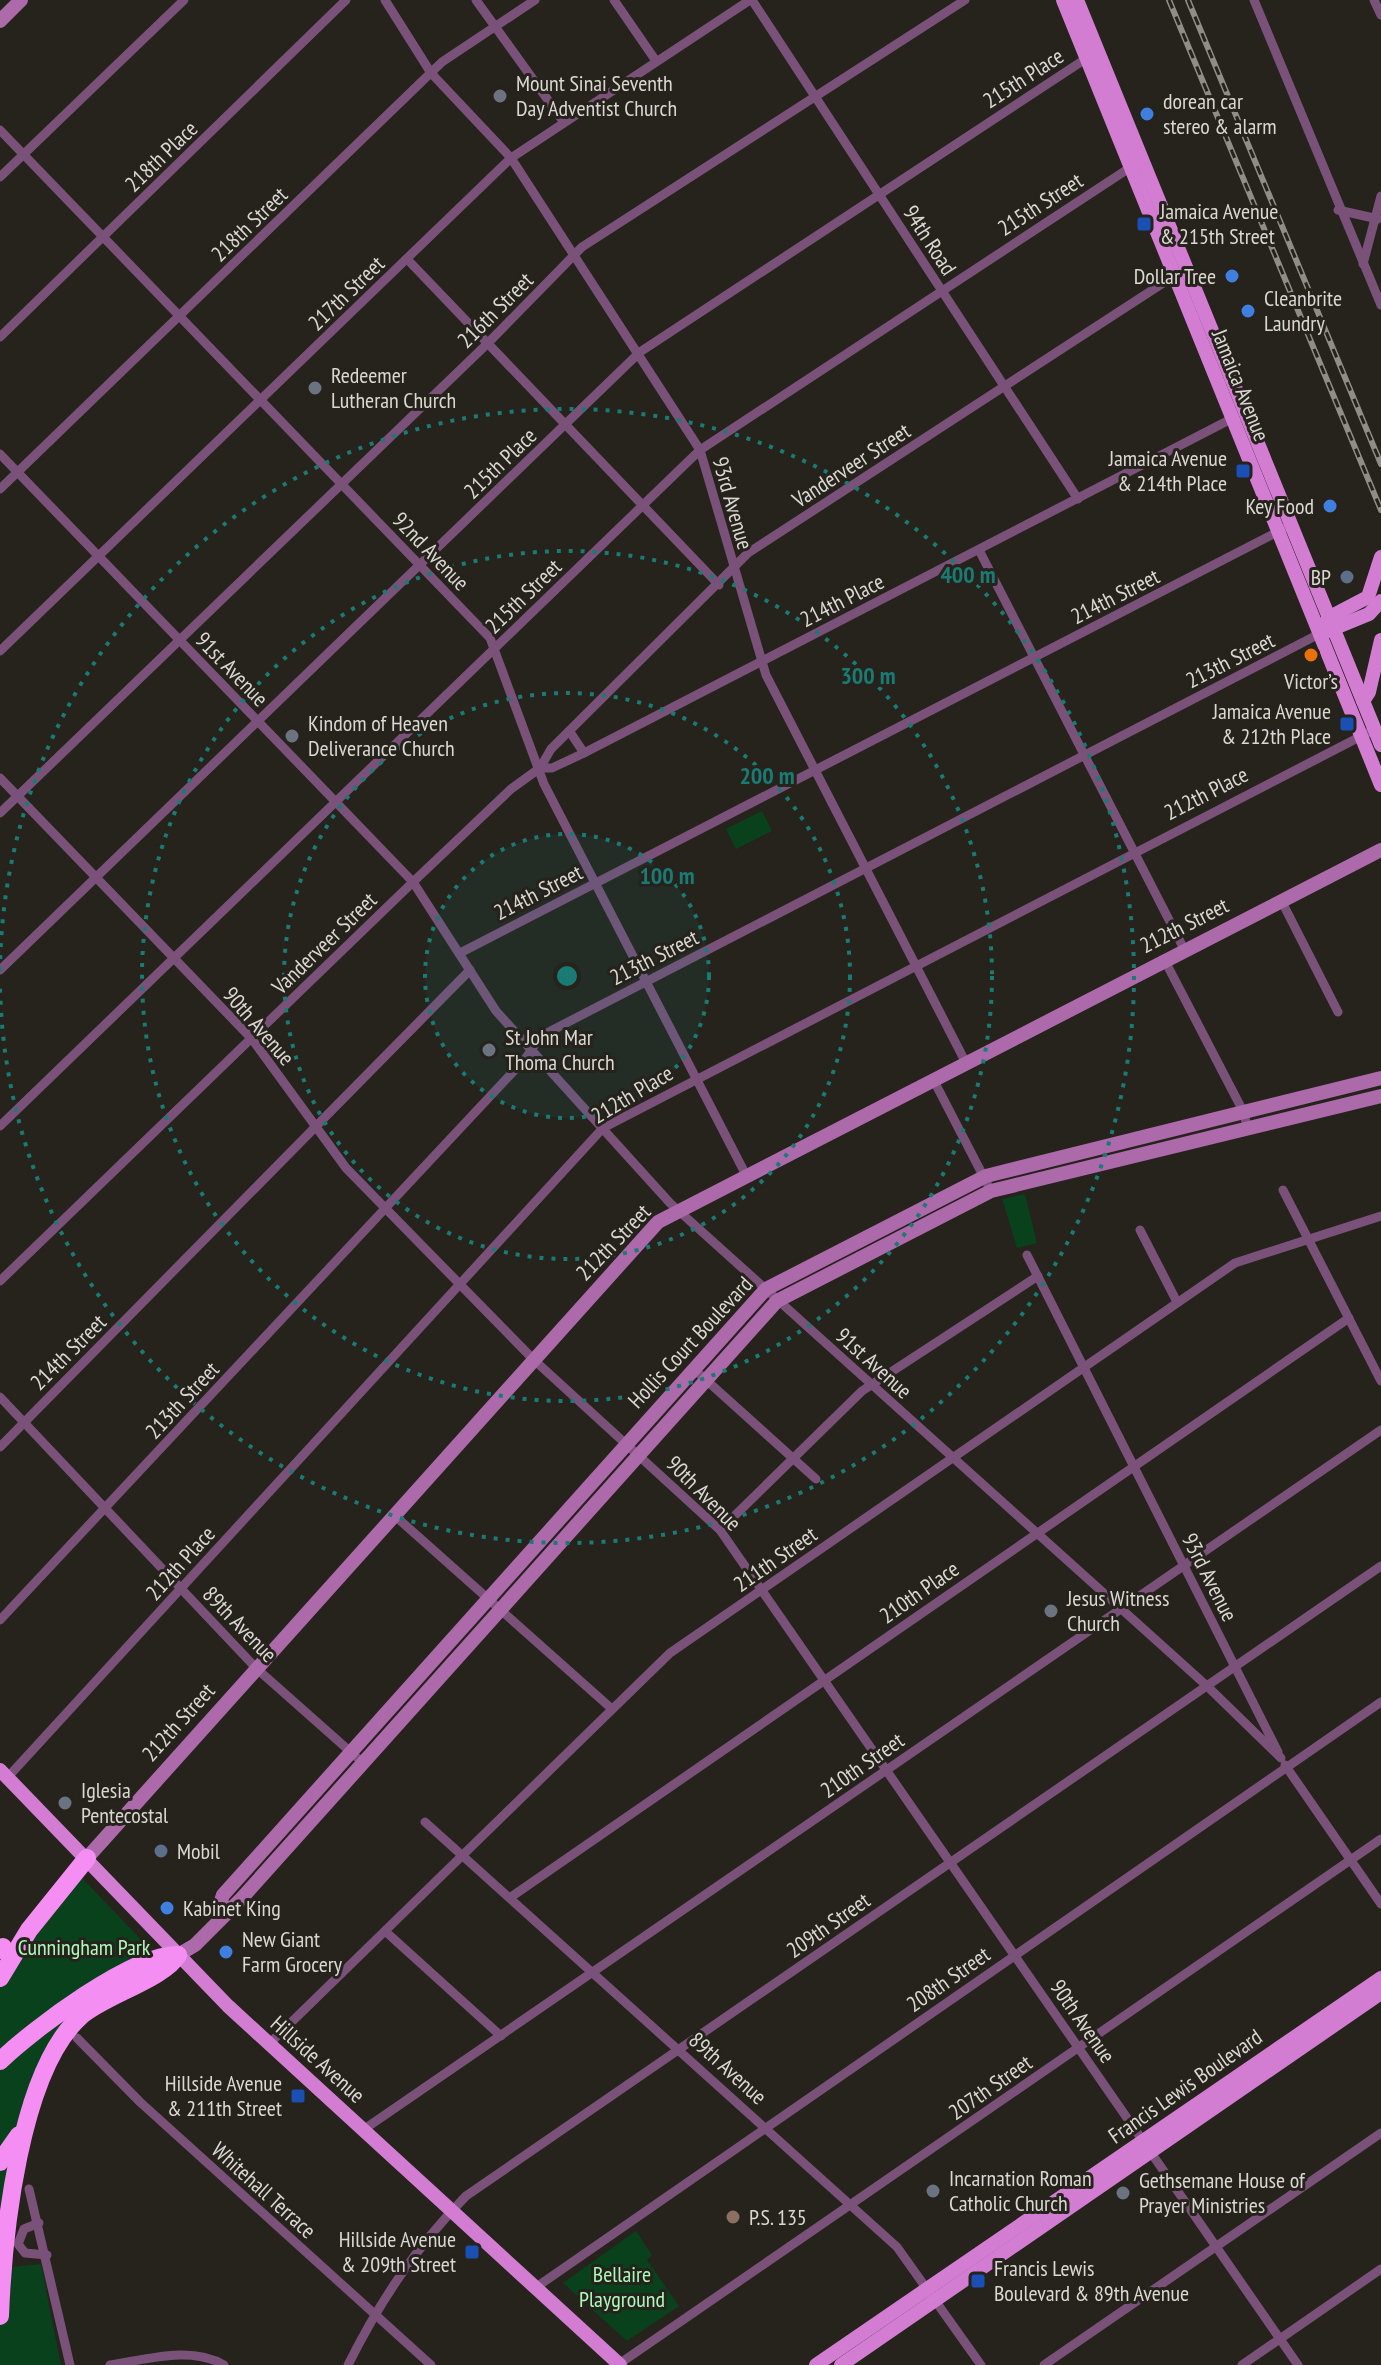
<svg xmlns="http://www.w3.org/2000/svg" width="1381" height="2365" font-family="'PT Sans Narrow',sans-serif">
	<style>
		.green { fill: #09411c }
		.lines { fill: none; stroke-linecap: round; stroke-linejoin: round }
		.minor { stroke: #7a5179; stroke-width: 9 }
		.secondary { stroke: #ac6aaa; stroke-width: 14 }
		.primary { stroke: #d27dd1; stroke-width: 14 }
		.motorway { stroke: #f58ef3; stroke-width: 18 }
		.rail-casing { stroke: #908c87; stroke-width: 6 }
		.rail { stroke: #26221c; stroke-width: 3; stroke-dasharray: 9; stroke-linecap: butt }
		.ring { fill: none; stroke: #197b73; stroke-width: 4; stroke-dasharray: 4 8 }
		.worship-dot { fill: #6b7280; stroke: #26221c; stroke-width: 3 }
		.shop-dot { fill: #3f7fe0; stroke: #26221c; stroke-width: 3 }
		.transit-dot { fill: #1a4fb4; stroke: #26221c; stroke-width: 3 }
		.service-dot { fill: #5c6f8a; stroke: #26221c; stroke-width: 3 }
		.food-dot { fill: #e8710a; stroke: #26221c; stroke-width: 3 }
		.education-dot { fill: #8d6e63; stroke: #26221c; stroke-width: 3 }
		.labels { text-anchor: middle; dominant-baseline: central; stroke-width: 6; stroke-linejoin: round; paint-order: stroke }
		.street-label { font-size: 22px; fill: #dbd8d4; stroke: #26221c }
		.poi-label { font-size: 22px; fill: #dbd8d4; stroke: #26221c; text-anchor: start }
		.park-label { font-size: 22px; fill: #abfaba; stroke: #26221c }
		.centre { fill: #197b73; stroke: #26221c; stroke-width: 4 }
		.ring-label { font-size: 24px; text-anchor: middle; font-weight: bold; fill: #197b73; stroke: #26221c; stroke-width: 6; stroke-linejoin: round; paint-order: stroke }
	</style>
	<rect width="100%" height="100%" fill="#26221c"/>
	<g class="green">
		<path d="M 762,811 L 772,831 L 736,849 L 726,829 Z"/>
		<path d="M 1025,1194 L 1037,1243 L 1017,1248 L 1002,1199 Z"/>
		<path d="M 82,1878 L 151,1950 L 70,2021 L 12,2160 L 11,2267 L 41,2264 L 61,2365 L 0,2365 L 0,1942 L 16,1958 Z"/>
		<path d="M 636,2231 L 652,2255 L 647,2260 L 679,2306 L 627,2341 L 563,2283 Z"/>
	</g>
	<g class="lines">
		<g class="minor">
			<path d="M 385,0 L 431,73 L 511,158 L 700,450 L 766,675 L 966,1063"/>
			<path d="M 476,0 L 563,121"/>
			<path d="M 614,0 L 656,61"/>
			<path d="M 752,0 L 1078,499"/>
			<path d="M 1254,0 L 1381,305"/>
			<path d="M 1374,0 L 1381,15"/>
			<path d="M 0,130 L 490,638 L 544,784 L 746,1175"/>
			<path d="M 0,177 L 184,0"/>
			<path d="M 1338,210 L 1378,219"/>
			<path d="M 407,259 L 719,585"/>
			<path d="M 1363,264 L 1381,196"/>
			<path d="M 0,337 L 346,0"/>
			<path d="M 0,454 L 413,882 L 496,1011 L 670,1203 L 1207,1686 L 1281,1758"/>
			<path d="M 0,489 L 442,62 L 535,0"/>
			<path d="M 979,550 L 1184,949"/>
			<path d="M 0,651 L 511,158 L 750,0"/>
			<path d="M 570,732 L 584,753"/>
			<path d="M 540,768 L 552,768 L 584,753 L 1235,417"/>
			<path d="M 0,778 L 252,1039 L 346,1168 L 533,1359 L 720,1530 L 1298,2365"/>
			<path d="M 0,813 L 488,343 L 582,247 L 965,0"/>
			<path d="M 1281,900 L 1338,1012"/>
			<path d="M 460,953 L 1289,526"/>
			<path d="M 1164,959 L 1244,1113 L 1247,1127"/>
			<path d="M 0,970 L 640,352 L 1090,56"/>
			<path d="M 933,1079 L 991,1191"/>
			<path d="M 0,1126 L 700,450 L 1134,165"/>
			<path d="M 1283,1190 L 1381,1381"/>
			<path d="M 1140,1230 L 1177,1302"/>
			<path d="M 1027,1255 L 1278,1752"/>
			<path d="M 0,1281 L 413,882 L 511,789 L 540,768 L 551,749 L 748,553 L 1177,274"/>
			<path d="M 695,1370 L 816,1479"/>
			<path d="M 0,1397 L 256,1668 L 362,1762"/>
			<path d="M 0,1447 L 470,970"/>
			<path d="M 394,1515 L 612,1709"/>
			<path d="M 720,1530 L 862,1391 L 1038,1276"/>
			<path d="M 0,1620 L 525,1059 L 541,1036 L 1321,633"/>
			<path d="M 1285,1765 L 1381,1904"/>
			<path d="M 7,1778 L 603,1128 L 1375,729"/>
			<path d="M 425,1822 L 897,2247 L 981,2365"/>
			<path d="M 511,1897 L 1349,1318"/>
			<path d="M 385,1931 L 501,2036"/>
			<path d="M 77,2038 L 140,2102 L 431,2365"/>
			<path d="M 269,2044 L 670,1653 L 1235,1263 L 1381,1216"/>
			<path d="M 363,2130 L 1381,1430"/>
			<path d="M 29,2189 L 70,2365"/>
			<path d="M 39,2223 L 24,2229 L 18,2244 L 25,2253 L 47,2255"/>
			<path d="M 535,2288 L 1381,1702"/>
			<path d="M 619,2364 L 1381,1839"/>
			<path d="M 110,2365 C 145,2360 191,2345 224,2365"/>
			<path d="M 348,2365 C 380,2301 416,2247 466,2196 L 1381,1566"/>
			<path d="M 1044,2365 L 1381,2133"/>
			<path d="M 1242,2365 L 1381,2269"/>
		</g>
		<g class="secondary">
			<path d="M 0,21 L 21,0"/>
			<path d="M 87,1858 L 658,1222 L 1381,850"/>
			<path d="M 229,1909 L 220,1904 L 223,1895 L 766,1289 L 986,1176 L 1381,1078"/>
			<path d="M 178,1955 L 195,1945 L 242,1898 L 777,1301 L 991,1191 L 1381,1096"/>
		</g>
		<g class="primary">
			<path d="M 1063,0 L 1381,785"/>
			<path d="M 1077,0 L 1381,745"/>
			<path d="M 1325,626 L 1328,618 L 1368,597 L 1381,557"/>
			<path d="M 1325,632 L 1369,614 L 1381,601"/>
			<path d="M 1363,701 L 1369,692 L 1381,640"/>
			<path d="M 0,1770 L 228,2006 L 620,2365"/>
			<path d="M 816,2365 L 1381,1978"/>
			<path d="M 841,2365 L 1381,1993"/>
		</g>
		<g class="motorway">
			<path d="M 0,1950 L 3,1947"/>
			<path d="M 0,1978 L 29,1930 L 87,1858"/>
			<path d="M 0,2061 C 32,2030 134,1953 178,1955"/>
			<path d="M 0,2162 L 19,2135"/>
			<path d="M 0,2316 C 3,2237 19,2071 81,2016 C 105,1995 164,1979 178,1955"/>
		</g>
		<g class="rail-casing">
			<g id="rail">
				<path d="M 1169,0 L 1381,510"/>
				<path d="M 1188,0 L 1381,464"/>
			</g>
		</g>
		<use href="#rail" class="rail"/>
	</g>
	<circle cx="567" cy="976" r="142" fill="#197b73" fill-opacity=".12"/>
	<g class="ring">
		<circle cx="567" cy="976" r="142"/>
		<circle cx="567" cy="976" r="283"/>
		<circle cx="567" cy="976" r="425"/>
		<path d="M0 971A567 567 0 1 1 0 981"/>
	</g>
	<g class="worship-dot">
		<circle cx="500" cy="96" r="8"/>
		<circle cx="315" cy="388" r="8"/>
		<circle cx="292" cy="736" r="8"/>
		<circle cx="489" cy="1050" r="8"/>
		<circle cx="1051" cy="1611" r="8"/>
		<circle cx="65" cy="1803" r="8"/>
		<circle cx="933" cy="2191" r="8"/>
		<circle cx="1123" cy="2193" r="8"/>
	</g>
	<g class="shop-dot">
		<circle cx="1147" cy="114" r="8"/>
		<circle cx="1232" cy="276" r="8"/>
		<circle cx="1248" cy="311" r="8"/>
		<circle cx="1330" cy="506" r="8"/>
		<circle cx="167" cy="1908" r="8"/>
		<circle cx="226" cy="1952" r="8"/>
	</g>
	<g class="transit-dot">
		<rect x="1136" y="216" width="16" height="16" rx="4"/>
		<rect x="1235" y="463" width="16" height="16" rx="4"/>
		<rect x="1339" y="716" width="16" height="16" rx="4"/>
		<rect x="290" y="2088" width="16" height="16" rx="4"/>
		<rect x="464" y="2244" width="16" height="16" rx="4"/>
		<rect x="970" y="2273" width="16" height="16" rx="4"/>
	</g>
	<g class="service-dot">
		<circle cx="1347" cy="577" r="8"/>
		<circle cx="161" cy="1851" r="8"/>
	</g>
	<circle class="food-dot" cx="1311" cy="655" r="8"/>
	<circle class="education-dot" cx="733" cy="2217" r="8"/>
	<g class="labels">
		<g class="street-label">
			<text transform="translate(1023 78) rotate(-33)">215th Place</text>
			<text transform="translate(161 156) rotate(-44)">218th Place</text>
			<text transform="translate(1040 204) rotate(-33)">215th Street</text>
			<text transform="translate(249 224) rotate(-44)">218th Street</text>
			<text transform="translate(930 240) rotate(57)">94th Road</text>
			<text transform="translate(346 293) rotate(-44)">217th Street</text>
			<text transform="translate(495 310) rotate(-45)">216th Street</text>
			<text transform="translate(1241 385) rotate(68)">Jamaica Avenue</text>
			<text transform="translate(500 463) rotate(-44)">215th Place</text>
			<text transform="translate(851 465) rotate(-33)">Vanderveer Street</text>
			<text transform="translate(733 503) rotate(74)">93rd Avenue</text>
			<text transform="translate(431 551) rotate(46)">92nd Avenue</text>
			<text transform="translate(523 596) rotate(-44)">215th Street</text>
			<text transform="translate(1115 596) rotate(-27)">214th Street</text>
			<text transform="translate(842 600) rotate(-27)">214th Place</text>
			<text transform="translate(1230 660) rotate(-27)">213th Street</text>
			<text transform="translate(232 669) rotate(46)">91st Avenue</text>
			<text transform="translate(1206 793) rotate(-27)">212th Place</text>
			<text transform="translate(538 892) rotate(-27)">214th Street</text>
			<text transform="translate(1184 925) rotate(-27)">212th Street</text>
			<text transform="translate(324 943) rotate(-44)">Vanderveer Street</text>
			<text transform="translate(654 957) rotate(-27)">213th Street</text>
			<text transform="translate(259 1026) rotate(49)">90th Avenue</text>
			<text transform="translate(632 1094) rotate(-31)">212th Place</text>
			<text transform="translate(613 1242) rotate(-46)">212th Street</text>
			<text transform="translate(690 1342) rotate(-47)">Hollis Court Boulevard</text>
			<text transform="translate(68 1352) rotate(-45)">214th Street</text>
			<text transform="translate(874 1363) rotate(42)">91st Avenue</text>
			<text transform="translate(182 1400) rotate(-47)">213th Street</text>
			<text transform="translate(704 1493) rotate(45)">90th Avenue</text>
			<text transform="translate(775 1559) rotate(-35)">211th Street</text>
			<text transform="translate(180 1563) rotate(-48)">212th Place</text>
			<text transform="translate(1210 1577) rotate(63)">93rd Avenue</text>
			<text transform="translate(919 1592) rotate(-35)">210th Place</text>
			<text transform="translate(240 1624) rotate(46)">89th Avenue</text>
			<text transform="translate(178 1722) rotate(-48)">212th Street</text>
			<text transform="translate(862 1765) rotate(-35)">210th Street</text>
			<text transform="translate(828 1925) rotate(-35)">209th Street</text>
			<text transform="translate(948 1979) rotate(-35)">208th Street</text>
			<text transform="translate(1083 2021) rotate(55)">90th Avenue</text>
			<text transform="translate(318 2059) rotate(42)">Hillside Avenue</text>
			<text transform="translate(728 2068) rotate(42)">89th Avenue</text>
			<text transform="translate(1185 2086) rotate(-35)">Francis Lewis Boulevard</text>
			<text transform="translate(990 2087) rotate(-35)">207th Street</text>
			<text transform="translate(264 2190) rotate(42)">Whitehall Terrace</text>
		</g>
		<g class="poi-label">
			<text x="516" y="83">Mount Sinai Seventh<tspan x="516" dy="25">Day Adventist Church</tspan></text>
			<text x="1163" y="101">dorean car<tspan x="1163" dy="25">stereo &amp; alarm</tspan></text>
			<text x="1160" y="211">Jamaica Avenue<tspan x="1160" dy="25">&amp; 215th Street</tspan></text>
			<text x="1216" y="276" text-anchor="end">Dollar Tree</text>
			<text x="1264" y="298">Cleanbrite<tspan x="1264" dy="25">Laundry</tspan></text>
			<text x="331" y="375">Redeemer<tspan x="331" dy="25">Lutheran Church</tspan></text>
			<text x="1227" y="458" text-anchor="end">Jamaica Avenue<tspan x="1227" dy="25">&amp; 214th Place</tspan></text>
			<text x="1314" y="506" text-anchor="end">Key Food</text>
			<text x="1331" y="577" text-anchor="end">BP</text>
			<text x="1311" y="681" text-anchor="middle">Victor’s</text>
			<text x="1331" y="711" text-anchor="end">Jamaica Avenue<tspan x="1331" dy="25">&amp; 212th Place</tspan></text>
			<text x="308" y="723">Kindom of Heaven<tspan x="308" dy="25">Deliverance Church</tspan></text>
			<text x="505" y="1037">St John Mar<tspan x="505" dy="25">Thoma Church</tspan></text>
			<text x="1067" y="1598">Jesus Witness<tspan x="1067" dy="25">Church</tspan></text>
			<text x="81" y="1790">Iglesia<tspan x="81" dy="25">Pentecostal</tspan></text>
			<text x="177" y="1851">Mobil</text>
			<text x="183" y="1908">Kabinet King</text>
			<text x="242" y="1939">New Giant<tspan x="242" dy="25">Farm Grocery</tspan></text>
			<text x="282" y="2083" text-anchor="end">Hillside Avenue<tspan x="282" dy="25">&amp; 211th Street</tspan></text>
			<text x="949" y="2178">Incarnation Roman<tspan x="949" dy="25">Catholic Church</tspan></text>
			<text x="1139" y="2180">Gethsemane House of<tspan x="1139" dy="25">Prayer Ministries</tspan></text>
			<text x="749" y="2217">P.S. 135</text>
			<text x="456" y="2239" text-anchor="end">Hillside Avenue<tspan x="456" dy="25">&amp; 209th Street</tspan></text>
			<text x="994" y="2268">Francis Lewis<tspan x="994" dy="25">Boulevard &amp; 89th Avenue</tspan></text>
		</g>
		<g class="park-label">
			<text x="84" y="1947">Cunningham Park</text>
			<text x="622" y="2274">Bellaire<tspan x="622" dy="25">Playground</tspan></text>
		</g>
	</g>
	<circle cx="567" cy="976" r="12" class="centre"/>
	<g class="ring-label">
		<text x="968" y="583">400 m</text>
		<text x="868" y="684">300 m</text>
		<text x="767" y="784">200 m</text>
		<text x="667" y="884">100 m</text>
	</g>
</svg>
